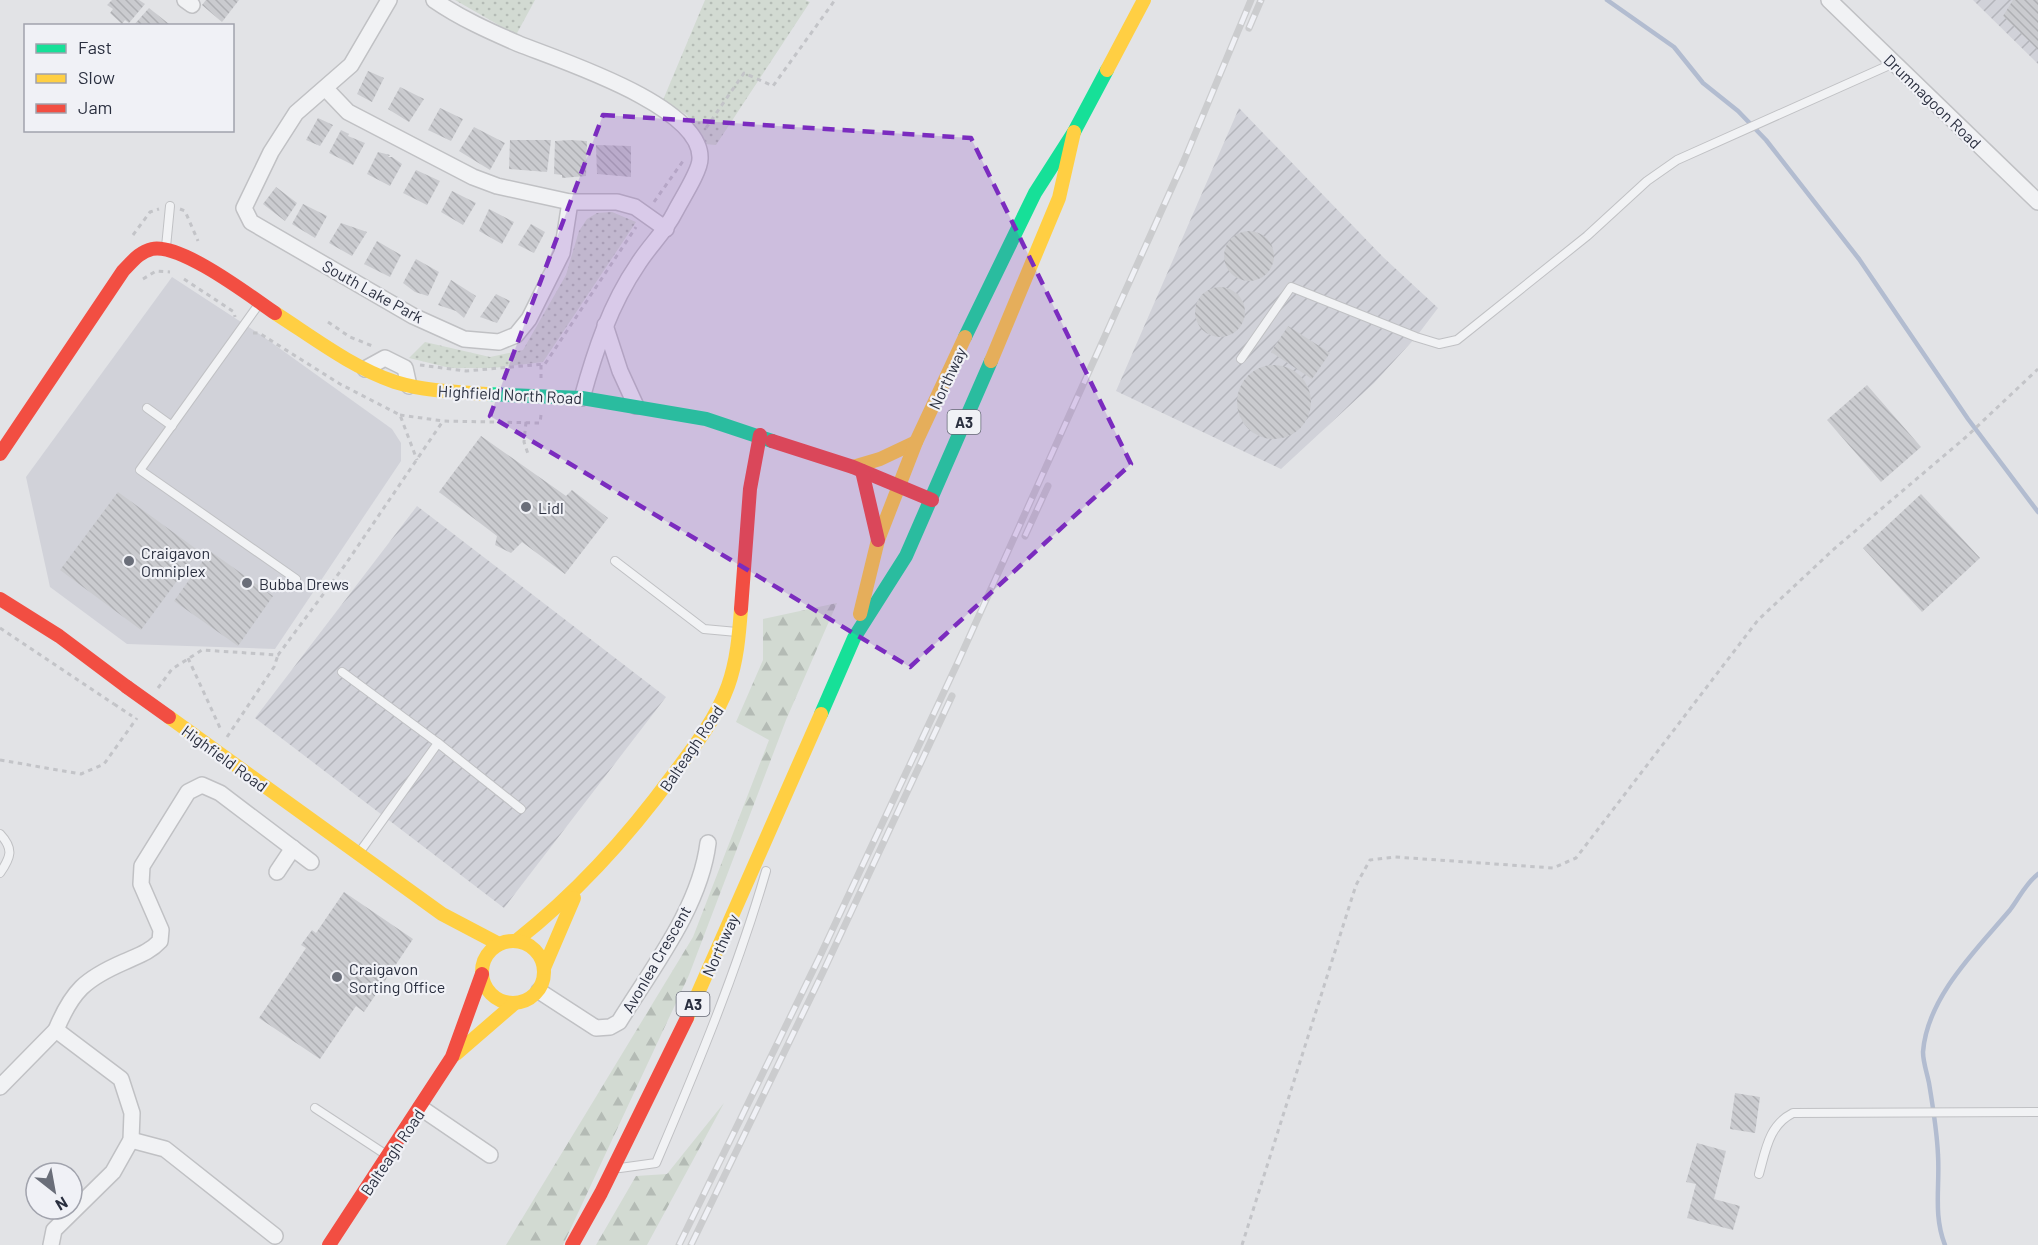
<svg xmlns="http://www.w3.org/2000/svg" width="2038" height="1245" font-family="Barlow,sans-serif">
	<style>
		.built { fill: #d1d2d9 }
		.industrial { fill: url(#industrial-furrows) }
		.grass { fill: url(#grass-dots) }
		.forest { fill: url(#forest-firs) }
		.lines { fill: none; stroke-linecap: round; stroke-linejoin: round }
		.stream { stroke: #b2bcd0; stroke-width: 4.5 }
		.building { fill: url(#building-back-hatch) }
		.lane-casing { stroke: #c0c1c4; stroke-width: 10 }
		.street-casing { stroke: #c0c1c4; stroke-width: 18 }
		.path { stroke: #c3c4c8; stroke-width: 3; stroke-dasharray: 4.5 4.5; stroke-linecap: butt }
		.lane { stroke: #f1f2f4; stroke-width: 8 }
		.street { stroke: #f1f2f4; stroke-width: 15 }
		.fast { stroke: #16e098; stroke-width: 14 }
		.slow { stroke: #ffcf43; stroke-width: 14 }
		.jam { stroke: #f24e42; stroke-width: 14 }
		.rail-casing { stroke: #cbccce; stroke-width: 7 }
		.rail { stroke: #f0f1f6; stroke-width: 4.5; stroke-dasharray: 14; stroke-linecap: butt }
		.path-bridge { stroke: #c3c4c8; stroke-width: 3; stroke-dasharray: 4.5 4.5; stroke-linecap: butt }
		.jam-bridge { stroke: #f24e42; stroke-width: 14 }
		.marked { fill: #7b2cbf; fill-opacity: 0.2; stroke: #7b2cbf; stroke-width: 4.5; stroke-dasharray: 12 8; stroke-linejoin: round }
		.poi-dot { fill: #6a6e79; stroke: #f0f1f6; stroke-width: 2 }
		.labels { text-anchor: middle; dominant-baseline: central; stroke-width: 4.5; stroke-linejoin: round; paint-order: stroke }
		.shield { fill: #f0f1f6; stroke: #656976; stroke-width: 1.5 }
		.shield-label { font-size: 15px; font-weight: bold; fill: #2a2f3f }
		.street-label { font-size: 16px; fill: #2a2f3f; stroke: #f0f1f6 }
		.poi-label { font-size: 16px; fill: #2a2f3f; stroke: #f0f1f6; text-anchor: start }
	</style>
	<defs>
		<pattern id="industrial-furrows" width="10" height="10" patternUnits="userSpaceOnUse" patternTransform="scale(1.5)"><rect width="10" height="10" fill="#d1d2d9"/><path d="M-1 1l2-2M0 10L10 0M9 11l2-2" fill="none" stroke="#b4b5bb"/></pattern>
		<pattern id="grass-dots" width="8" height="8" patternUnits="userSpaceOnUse" patternTransform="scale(1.5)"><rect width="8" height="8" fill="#d2dad2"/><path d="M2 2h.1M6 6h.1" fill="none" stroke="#b4bbb5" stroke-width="1.8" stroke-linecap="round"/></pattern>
		<pattern id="forest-firs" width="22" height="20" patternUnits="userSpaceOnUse" patternTransform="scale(1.5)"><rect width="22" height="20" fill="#d2dad2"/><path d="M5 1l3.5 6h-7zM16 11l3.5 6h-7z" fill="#b4bbb5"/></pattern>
		<pattern id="building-back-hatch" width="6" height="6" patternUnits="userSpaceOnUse" patternTransform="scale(1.5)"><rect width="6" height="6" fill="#cacbcf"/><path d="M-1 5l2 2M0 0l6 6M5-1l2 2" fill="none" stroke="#aeafb3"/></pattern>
	</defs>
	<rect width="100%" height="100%" fill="#e2e3e6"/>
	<path class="built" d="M 172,277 L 261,335 L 392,429 L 401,443 L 401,461 L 275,649 L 127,644 L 50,587 L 26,477 Z"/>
	<g class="industrial">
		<path d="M 1973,0 L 2038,0 L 2038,64 L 1978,5 Z"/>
		<path d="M 1239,108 L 1383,257 L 1438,308 L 1416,337 L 1374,383 L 1281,469 L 1116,391 Z"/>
		<path d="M 417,506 L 666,697 L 504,908 L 255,718 Z"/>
	</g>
	<g class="grass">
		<path d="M 455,0 L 535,0 L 516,35 Z"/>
		<path d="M 705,0 L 805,0 L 810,2 L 716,145 L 704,144 L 687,115 L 663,100 Z"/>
		<path d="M 612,212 L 636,222 L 543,362 L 493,368 L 450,368 L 409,358 L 425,342 L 490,357 L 523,350 L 566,275 L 579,231 L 587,219 L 597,213 Z"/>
	</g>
	<g class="forest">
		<path d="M 837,603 L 786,720 L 689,975 L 563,1245 L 506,1245 L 693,937 L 769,740 L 736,722 L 763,660 L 763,619 Z"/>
		<path d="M 724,1103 L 647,1245 L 596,1245 L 636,1176 L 667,1174 Z"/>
	</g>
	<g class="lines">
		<g class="stream">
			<path d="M 1607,0 L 1674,47 L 1703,83 L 1738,111 L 1766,140 L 1859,259 L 1968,419 L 2038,512"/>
			<path d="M 1945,1245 C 1933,1215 1940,1186 1938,1155 C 1937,1131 1933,1107 1929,1083 C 1927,1073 1923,1062 1923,1052 C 1927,997 1977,949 2010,910 C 2020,897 2025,884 2038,874"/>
		</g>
	</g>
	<g class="building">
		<path d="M 112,0 L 139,0 L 145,4 L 129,23 L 125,20 L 122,24 L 110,13 L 113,9 L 107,5 Z"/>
		<path d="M 206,0 L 239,0 L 222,22 L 202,5 Z"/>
		<path d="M 2013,0 L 2038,0 L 2038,50 L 2003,16 Z"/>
		<path d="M 149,8 L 169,24 L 133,26 Z"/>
		<path d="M 368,71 L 384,78 L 372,102 L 357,94 Z"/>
		<path d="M 400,87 L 424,99 L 409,122 L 388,109 Z"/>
		<path d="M 440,108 L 463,119 L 451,141 L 428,130 Z"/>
		<path d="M 318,118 L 333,125 L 320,146 L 306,140 Z"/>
		<path d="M 474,127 L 505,143 L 490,170 L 459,151 Z"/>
		<path d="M 341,130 L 349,134 L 348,136 L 365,143 L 353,165 L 329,153 Z"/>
		<path d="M 510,140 L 551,140 L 547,172 L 509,169 Z"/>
		<path d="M 570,140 L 587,141 L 586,176 L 562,178 L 562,175 L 554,174 L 555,141 Z"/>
		<path d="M 596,145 L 631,146 L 631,177 L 597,174 Z"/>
		<path d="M 378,152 L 390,155 L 388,157 L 392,157 L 402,164 L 390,186 L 367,174 Z"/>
		<path d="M 416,170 L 440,181 L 427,205 L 403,193 Z"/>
		<path d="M 276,187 L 297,203 L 285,221 L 263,204 Z"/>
		<path d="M 452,191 L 476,203 L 463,225 L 441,212 Z"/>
		<path d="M 303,204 L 327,216 L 315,238 L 292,224 Z"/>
		<path d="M 489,209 L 514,222 L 502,244 L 479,231 Z"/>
		<path d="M 341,223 L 367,232 L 352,256 L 329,243 Z"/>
		<path d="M 531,224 L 545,232 L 534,253 L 518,245 Z"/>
		<circle cx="1249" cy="256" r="25"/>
		<path d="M 377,241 L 401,255 L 390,277 L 364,264 Z"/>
		<path d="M 416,259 L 439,272 L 428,296 L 415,292 L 403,283 Z"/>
		<path d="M 451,280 L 476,296 L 464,318 L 456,311 L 438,305 Z"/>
		<circle cx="1220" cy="312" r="25"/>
		<path d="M 496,294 L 510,301 L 497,323 L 480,317 Z"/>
		<path d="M 1288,326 L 1330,353 L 1312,379 L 1271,352 Z"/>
		<circle cx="1274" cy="402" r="37"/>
		<path d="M 1867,385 L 1921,447 L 1881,482 L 1827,420 Z"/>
		<path d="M 481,436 L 566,496 L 572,490 L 608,518 L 565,574 L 522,542 L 511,553 L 495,545 L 497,536 L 439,492 Z"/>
		<path d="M 118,492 L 199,551 L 141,630 L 60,570 Z"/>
		<path d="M 1921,494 L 1980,558 L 1922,612 L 1863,548 Z"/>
		<path d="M 210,551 L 273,596 L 238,646 L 174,601 Z"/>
		<path d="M 344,892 L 413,939 L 364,1012 L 356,1006 L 320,1059 L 259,1018 L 306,948 L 301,945 L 312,930 L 316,933 Z"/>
		<path d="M 1735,1093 L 1760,1097 L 1755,1133 L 1730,1129 Z"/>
		<path d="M 1697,1143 L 1726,1151 L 1714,1199 L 1740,1206 L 1733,1230 L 1687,1218 L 1696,1184 L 1686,1182 Z"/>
	</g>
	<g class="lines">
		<g class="lane-casing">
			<g id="lane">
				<path d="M 166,247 L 170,206"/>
				<path d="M 259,304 L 140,470 L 296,579"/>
				<path d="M 1241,359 L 1291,287 L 1416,337 L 1439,344 L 1457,340 L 1587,236 L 1647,181 L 1677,160 L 1894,63"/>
				<path d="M 147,408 L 172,426"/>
				<path d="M 615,561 L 704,629 L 737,632"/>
				<path d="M 342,672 L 438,743"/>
				<path d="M 0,834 C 14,849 11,857 0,873"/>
				<path d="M 359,853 L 438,743 L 521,809"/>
				<path d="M 315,1108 L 385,1154"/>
				<path d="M 620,1168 L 656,1163 C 697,1067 737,971 766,871"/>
				<path d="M 1759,1174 C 1766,1149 1769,1125 1793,1113 L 2038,1112"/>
			</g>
		</g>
		<g class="street-casing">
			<g id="street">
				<path d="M 185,0 L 192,5"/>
				<path d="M 389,0 L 351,65 L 296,113 L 271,152 L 244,208 L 251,222 L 413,316 L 464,339 L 499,342 L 516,335 L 529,319 L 562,253 L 570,202"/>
				<path d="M 434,0 C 460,18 489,31 519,44 C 559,60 703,106 700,159 C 700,171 681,200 675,212 C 665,232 650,245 638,264 C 610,305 595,351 582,398"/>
				<path d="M 1829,0 L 2038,202"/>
				<path d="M 326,89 L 348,112 L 473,177 L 497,186 L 570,202 L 617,202 L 635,207 L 666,229"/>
				<path d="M 605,325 L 620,371 L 636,406"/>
				<path d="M 365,369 L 385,358 L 405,368 L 409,386"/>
				<path d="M 277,872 L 293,848"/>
				<path d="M 539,991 L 596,1028 L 610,1027 L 619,1022 C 653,967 700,907 708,843"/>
				<path d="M 56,1030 C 72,991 85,979 124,962 C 137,956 150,952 160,941 L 161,930 L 141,884 L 142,866 L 188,792 L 202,785 L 220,793 L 311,862"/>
				<path d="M 0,1087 L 56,1030 L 121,1079 L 132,1113 L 131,1140 L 113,1172 L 54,1230 L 51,1245"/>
				<path d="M 421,1108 L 490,1155"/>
				<path d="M 131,1140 L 165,1149 L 275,1236"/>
			</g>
		</g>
		<g class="path">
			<path d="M 706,128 L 744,73 L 773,86 L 835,0"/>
			<path d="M 654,202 L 683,161"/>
			<path d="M 180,209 L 185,211 L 198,241"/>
			<path d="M 133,235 L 150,212 L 159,209"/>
			<path d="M 143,279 L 156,271 L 170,272"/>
			<path d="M 184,279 L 234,312 L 235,317"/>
			<path d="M 328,322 L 350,337 L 375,347"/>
			<path d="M 253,333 L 259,333 L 340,384 L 400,415 L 417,460"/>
			<path d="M 420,365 L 466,371 L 545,364 L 636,227"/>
			<path d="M 541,365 L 541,378"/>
			<path d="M 400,415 L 443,421 L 540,423 L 541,415"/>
			<path d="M 526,422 L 524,442 L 529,457"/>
			<path d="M 0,628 L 114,704"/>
			<path d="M 188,658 L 221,730"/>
			<path d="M 158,688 L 172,669 L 202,650 L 278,655 L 345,565 L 443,421"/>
			<path d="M 227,737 L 274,667 L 278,655"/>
			<path d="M 0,760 L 81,774 L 104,764 L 137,718"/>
			<path d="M 1242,1245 L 1356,885 L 1370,860 L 1395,857 L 1553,868 L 1576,858 L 1758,620 L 1834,549 L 1966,437 L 2038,369"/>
		</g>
		<use href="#lane" class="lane"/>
		<use href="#street" class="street"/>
		<g class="fast">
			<path d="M 965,337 L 1035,193 L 1074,132 L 1107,70"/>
			<path d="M 487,394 L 582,398 L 706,419 L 772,441"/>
			<path d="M 821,714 L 854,638 L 906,556 L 991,361"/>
		</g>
		<g class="slow">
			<path d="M 1107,70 L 1144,0"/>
			<path d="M 275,313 C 314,338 351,367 395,382 C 424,391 456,392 487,394"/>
			<path d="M 991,361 L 1059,198 L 1074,132"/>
			<path d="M 853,467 L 880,459 L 916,442"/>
			<path d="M 860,614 L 878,540 L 916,442 L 965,337"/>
			<path d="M 169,717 L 442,914 L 499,944"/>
			<path d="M 516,941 C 577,893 627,838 673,775 C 694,747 716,719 728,686 C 737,661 739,635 741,609"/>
			<circle cx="513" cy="972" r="31"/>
			<path d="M 544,968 L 574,898"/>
			<path d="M 687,1018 L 821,714"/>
			<path d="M 456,1054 L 515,1003"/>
		</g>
		<g class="jam">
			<path d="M 772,441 L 853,467 L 932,500"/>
			<path d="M 0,454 L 123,271 C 132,262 139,252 152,249 C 181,243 250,296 275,313"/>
			<path d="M 862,471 L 878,540"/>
			<path d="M 0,599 L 59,636 L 127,687"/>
			<path d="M 741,609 L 750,489 L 760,435"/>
			<path d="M 329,1245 L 452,1057 L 482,974"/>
			<path d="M 572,1245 L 601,1193 L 687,1018"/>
		</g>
		<g class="rail-casing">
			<g id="rail">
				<path d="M 1249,28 L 1261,0"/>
				<path d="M 1025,536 L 1048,486"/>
				<path d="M 679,1245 L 820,956 L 958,662 L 1183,163 L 1251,0"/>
				<path d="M 691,1245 L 823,972 L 952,696"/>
			</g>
		</g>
		<use href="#rail" class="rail"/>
		<path class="path-bridge" d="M 114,704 L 132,716"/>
		<path class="jam-bridge" d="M 127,687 L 169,717"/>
	</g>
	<path class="marked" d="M 603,115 L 971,138 L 1131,464 L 910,667 L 490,416 Z"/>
	<g class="poi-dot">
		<circle cx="526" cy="507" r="6"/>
		<circle cx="129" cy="561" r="6"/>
		<circle cx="247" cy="583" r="6"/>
		<circle cx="337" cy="977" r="6"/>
	</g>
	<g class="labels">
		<g class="shield">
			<rect x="947.5" y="410" width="33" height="24" rx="4.5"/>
			<rect x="676.5" y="992" width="33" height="24" rx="4.5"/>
		</g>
		<g class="shield-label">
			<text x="964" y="422">A3</text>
			<text x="693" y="1004">A3</text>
		</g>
		<g class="street-label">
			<text transform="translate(1933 101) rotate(44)">Drumnagoon Road</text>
			<text transform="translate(373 291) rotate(29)">South Lake Park</text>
			<text transform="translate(947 378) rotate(-65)">Northway</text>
			<text transform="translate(510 394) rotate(3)">Highfield North Road</text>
			<text transform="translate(691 748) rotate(-56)">Balteagh Road</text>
			<text transform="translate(225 758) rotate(36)">Highfield Road</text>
			<text transform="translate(720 945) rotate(-66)">Northway</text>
			<text transform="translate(656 959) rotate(-60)">Avonlea Crescent</text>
			<text transform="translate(392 1152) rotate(-56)">Balteagh Road</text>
		</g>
		<g class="poi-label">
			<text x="538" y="507">Lidl</text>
			<text x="141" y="552">Craigavon<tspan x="141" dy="18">Omniplex</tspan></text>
			<text x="259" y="583">Bubba Drews</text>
			<text x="349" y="968">Craigavon<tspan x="349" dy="18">Sorting Office</tspan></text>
		</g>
	</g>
	<rect x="24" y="24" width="210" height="108" fill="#f0f1f6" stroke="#a1a3ad" stroke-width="1.5"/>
	<rect x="36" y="44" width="30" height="9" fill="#16e098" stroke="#a1a3ad" stroke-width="1.5"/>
	<text x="78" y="54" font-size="18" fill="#2a2f3f">Fast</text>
	<rect x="36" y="74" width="30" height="9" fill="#ffcf43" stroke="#a1a3ad" stroke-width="1.5"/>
	<text x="78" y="84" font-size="18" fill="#2a2f3f">Slow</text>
	<rect x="36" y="104" width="30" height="9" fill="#f24e42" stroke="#a1a3ad" stroke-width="1.5"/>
	<text x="78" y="114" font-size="18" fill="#2a2f3f">Jam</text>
	<g transform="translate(54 1191) rotate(149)"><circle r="28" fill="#f0f1f6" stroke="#a1a3ad" stroke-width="1.5"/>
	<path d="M0-4.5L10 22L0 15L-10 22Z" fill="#6a6e79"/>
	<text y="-9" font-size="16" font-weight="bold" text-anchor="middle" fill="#2a2f3f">N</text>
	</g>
</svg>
